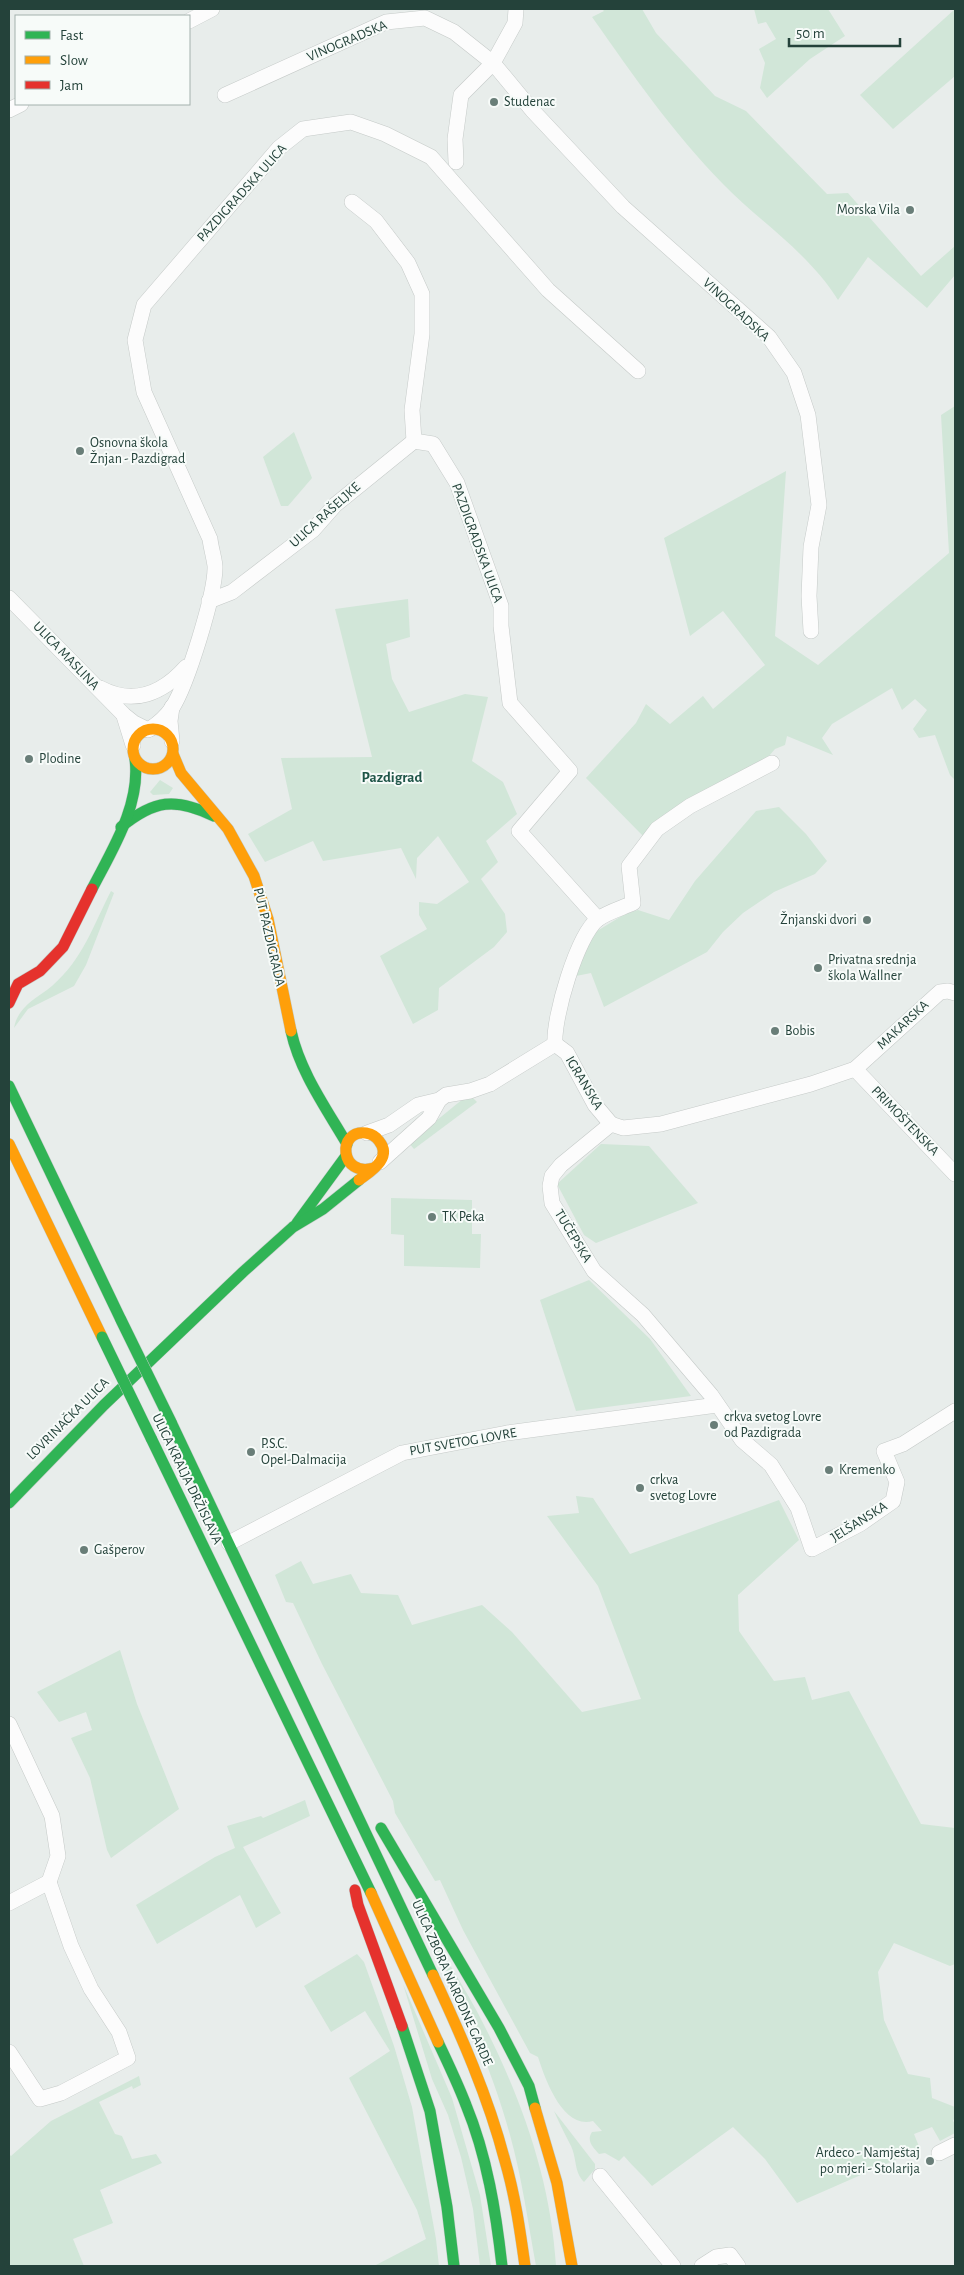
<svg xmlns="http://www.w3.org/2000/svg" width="964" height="2275" font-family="'Alegreya Sans',sans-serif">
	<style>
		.green { fill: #d1e6d8 }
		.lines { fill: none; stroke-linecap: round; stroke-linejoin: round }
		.street-casing { stroke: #c5cac8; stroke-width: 16 }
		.fast-casing { stroke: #c3cbc8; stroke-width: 12 }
		.slow-casing { stroke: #c3cbc8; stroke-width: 12 }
		.jam-casing { stroke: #c3cbc8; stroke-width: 12 }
		.street { stroke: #fcfcfc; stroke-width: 15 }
		.fast { stroke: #30b455; stroke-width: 11 }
		.slow { stroke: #ff9f0a; stroke-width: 11 }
		.jam { stroke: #e5322d; stroke-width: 11 }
		.fast-bridge-casing { stroke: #c3ccc9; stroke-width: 12; stroke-linecap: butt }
		.fast-bridge { stroke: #30b455; stroke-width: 11 }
		.poi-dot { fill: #697e78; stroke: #f7fbf9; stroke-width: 2 }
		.labels { text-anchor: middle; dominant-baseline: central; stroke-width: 4; stroke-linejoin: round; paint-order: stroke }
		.street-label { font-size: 14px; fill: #24423a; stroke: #f7fbf9 }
		.poi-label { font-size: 14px; fill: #24423a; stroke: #f7fbf9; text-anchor: start }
		.neighbourhood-label { font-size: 15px; font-weight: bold; fill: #1f5548; stroke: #f7fbf9 }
	</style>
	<rect width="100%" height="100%" fill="#e8edeb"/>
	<g class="green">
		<path d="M 602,9 L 642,9 L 656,33 L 715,96 L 746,111 L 827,194 L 848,193 L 921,276 L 955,246 L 955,275 L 927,308 L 868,257 L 838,300 C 809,253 761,223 723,184 C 673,133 633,75 592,17 L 604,11 Z"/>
		<path d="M 754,9 L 828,9 L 845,36 L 810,59 L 767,98 L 760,88 L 765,63 L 759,49 L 776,39 L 766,22 L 758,24 Z"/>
		<path d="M 955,9 L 955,76 L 893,129 L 860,95 Z"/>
		<path d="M 955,406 L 955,780 L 950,775 L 935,735 L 919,738 L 913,729 L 927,710 L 915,699 L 902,710 L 892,688 L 832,724 L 822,738 L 833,755 L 787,736 L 785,745 L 775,749 L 763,763 L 643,836 L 586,778 L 636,723 L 646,704 L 670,724 L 703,696 L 713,709 L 765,665 L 723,611 L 690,636 L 664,538 L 786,471 L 775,636 L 818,665 L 949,553 L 941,415 Z"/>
		<path d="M 294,432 L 312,478 L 288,506 L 281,506 L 263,457 Z"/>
		<path d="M 408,599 L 410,637 L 386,644 L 392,679 L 409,712 L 465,694 L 488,697 L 472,761 L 503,782 L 517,814 L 486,841 L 498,862 L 481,879 L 505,914 L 507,932 L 494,947 L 439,988 L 438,1010 L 413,1024 L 380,956 L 427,929 L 419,915 L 419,902 L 437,904 L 469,882 L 438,836 L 417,858 L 416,879 L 401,848 L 323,861 L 313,841 L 265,862 L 248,834 L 292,809 L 281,758 L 372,757 L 335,609 Z"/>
		<path d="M 160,780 L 173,788 L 169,794 L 153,795 L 150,792 Z"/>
		<path d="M 779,807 L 806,834 L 827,861 L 815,874 L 774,892 L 743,913 L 723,932 L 707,952 L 604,1007 L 591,973 L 576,976 L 584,950 L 597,931 L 625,914 L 638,910 L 669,920 L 695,881 L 756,811 Z"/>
		<path d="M 111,891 L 114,893 L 86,965 L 74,986 L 28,1009 L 14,1028 C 18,1006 36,999 52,986 C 83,959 93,926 111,891 Z"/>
		<path d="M 469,1094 L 477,1102 L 414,1149 L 409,1143 Z"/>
		<path d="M 601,1144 L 649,1146 L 698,1203 L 596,1243 L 584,1235 L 557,1184 Z"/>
		<path d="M 391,1198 L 472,1200 L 472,1234 L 481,1234 L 480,1268 L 404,1266 L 404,1235 L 391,1234 Z"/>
		<path d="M 589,1280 L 650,1339 L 691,1396 L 576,1411 L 540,1300 Z"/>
		<path d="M 576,1496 L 593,1498 L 630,1554 L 779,1500 L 799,1540 L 738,1595 L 739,1631 L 774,1681 L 805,1677 L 812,1700 L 849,1691 L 921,1824 L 955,1828 L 955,1964 L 950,1966 L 894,1943 L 878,1972 L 884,2020 L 908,2074 L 930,2078 L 932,2098 L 955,2107 L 955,2117 L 953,2121 L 955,2123 L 955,2133 L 940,2141 L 932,2127 L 914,2134 L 920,2149 L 797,2203 L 765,2159 L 733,2127 L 652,2186 C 643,2175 633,2167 624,2156 L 619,2161 L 605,2153 L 599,2154 C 593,2147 586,2141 592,2132 L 602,2131 L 593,2121 C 563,2130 545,2079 538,2057 L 530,2053 L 463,1930 L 440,1880 L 435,1881 L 395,1813 L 393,1801 L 322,1664 L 293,1603 L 286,1602 L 275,1575 L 301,1561 L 313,1584 L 351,1574 L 361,1593 L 398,1595 L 412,1625 L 482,1605 L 512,1632 L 582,1712 L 641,1699 L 598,1586 L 547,1516 L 579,1513 Z"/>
		<path d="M 120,1650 L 137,1704 L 179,1809 L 111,1858 L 107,1850 L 90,1778 L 71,1738 L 92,1730 L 86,1712 L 59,1722 L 37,1692 Z"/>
		<path d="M 305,1800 L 310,1816 L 243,1847 L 281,1913 L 256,1928 L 240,1895 L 157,1944 L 136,1905 L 215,1857 L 235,1848 L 227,1826 L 261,1816 L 263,1818 Z"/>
		<path d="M 423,1920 C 443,1955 466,1989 484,2025 C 522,2100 551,2181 556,2266 L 536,2266 C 528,2223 522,2178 510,2135 C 490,2061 455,1990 423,1920 Z"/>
		<path d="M 357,1954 L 364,1962 L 394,2046 L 412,2107 L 436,2239 L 439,2266 L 374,2266 L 426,2239 L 417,2210 L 349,2078 L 390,2051 L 365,2011 L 331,2032 L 304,1986 Z"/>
		<path d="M 403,1984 L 452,2098 L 480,2195 L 491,2266 L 480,2266 L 473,2209 L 461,2157 L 448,2115 L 432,2079 Z"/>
		<path d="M 139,2076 L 141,2085 L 133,2089 L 132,2086 L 99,2102 L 115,2134 L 122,2136 L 132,2159 L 156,2154 L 162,2163 L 100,2190 L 113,2223 L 73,2239 L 84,2266 L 9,2266 L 9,2154 L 11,2156 L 51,2121 Z"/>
		<path d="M 554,2111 L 595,2164 L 595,2169 L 584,2182 C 574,2172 577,2159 571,2146 C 565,2134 559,2123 554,2111 Z"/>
	</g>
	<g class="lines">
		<g class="street-casing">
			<g id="street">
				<path d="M 189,21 L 212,9"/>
				<path d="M 225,95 L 386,22 L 425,18 L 454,32 L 493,63 L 532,110 L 623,207 L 769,337 L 794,373 L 808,415 L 819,505 L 811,547 L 809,596 L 811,631"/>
				<path d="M 9,110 L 21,104"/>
				<path d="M 456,162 L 455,139 L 461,95 L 493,63 L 515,23 L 516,9"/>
				<path d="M 352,202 L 376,221 L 408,263 L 422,294 L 422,334 L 412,410 L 414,441"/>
				<path d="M 414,441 L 433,444 L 457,483 L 501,606 L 501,626 L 510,703 L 570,771 L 519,831 L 598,919"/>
				<path d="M 9,598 L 124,715 L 134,723 L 148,730"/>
				<path d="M 209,601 L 232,592 L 313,530 L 335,505 L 414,441"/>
				<path d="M 100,688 C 134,706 163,693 186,667"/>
				<path d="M 124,716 L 133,745"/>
				<path d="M 150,729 C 159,723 166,717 172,708 C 187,685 216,592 215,566 C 214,557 211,548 210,539 L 144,392 L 135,340 L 144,305 L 279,148 L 303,129 L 351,122 L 385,134 L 431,157 L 548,290 L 638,371"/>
				<path d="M 172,741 L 170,721 L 172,707"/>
				<path d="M 555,1044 C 553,1018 577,935 598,919 C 608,912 622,908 633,903 L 629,866 L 657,829 L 690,806 L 772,763"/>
				<path d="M 555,1044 L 567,1053 L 595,1105 L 611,1124"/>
				<path d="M 855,1069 L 955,1174"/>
				<path d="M 611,1124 L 561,1165 L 552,1176 L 550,1186 L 552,1203 L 594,1271 L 643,1315 L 711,1395 L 742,1440 L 771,1465 L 798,1508 L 812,1549 L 860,1524 L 893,1501 L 897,1482 L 884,1451 L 903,1444 L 955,1411"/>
				<path d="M 611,1124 L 623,1128 L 661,1124 L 811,1084 L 855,1069 L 940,992 L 948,991 L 955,993"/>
				<path d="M 367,1133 L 389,1125 L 418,1105 L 439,1100 L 446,1095 L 470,1091 L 490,1084 L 555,1044"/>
				<path d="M 380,1162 L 429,1118 L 439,1100"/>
				<path d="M 229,1543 L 402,1453 L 507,1433 L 717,1405"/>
				<path d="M 9,1724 L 52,1816 L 58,1856 L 49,1882"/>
				<path d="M 9,1903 L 49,1882"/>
				<path d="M 9,2052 L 40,2099 L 61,2093 L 128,2058 L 119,2032 L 91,1989 L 71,1946 L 49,1882"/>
				<path d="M 939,2153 L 955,2145"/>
				<path d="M 600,2176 L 673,2266"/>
				<path d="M 702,2266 L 716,2257 L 730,2255 L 738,2266"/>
			</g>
		</g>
		<g class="fast-casing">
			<g id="fast">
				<path d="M 121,827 C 154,800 175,797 214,816"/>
				<path d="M 92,889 C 112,850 141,805 135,759"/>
				<path d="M 291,1031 C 300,1072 326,1108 347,1144"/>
				<path d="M 9,1086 L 121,1320"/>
				<path d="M 297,1223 L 346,1156"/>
				<path d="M 171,1422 L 433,1975"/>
				<path d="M 151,1438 L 371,1893"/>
				<path d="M 9,1503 L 104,1405 L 243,1272 L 293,1227 L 323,1209 L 359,1180"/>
				<path d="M 381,1828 L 499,2028 L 529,2086 L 535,2108"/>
				<path d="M 402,2026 L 430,2111 L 447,2207 L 454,2266"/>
				<path d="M 438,2042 C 448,2063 458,2084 466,2105 C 487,2156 496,2212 502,2266"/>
			</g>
		</g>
		<g class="slow-casing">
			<g id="slow">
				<circle cx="153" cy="749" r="20"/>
				<path d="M 173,754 L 181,773 L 228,829 L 254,876 L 268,919 L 291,1031"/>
				<path d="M 9,1144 L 102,1337"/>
				<path d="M 359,1180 C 371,1171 393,1158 379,1141 C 376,1136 371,1134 366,1133 C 337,1129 339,1178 374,1168"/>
				<path d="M 371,1893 L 438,2042"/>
				<path d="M 433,1975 C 461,2035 488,2096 505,2161 C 515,2195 520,2230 525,2266"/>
				<path d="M 535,2108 L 557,2183 L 572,2266"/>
			</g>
		</g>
		<g class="jam-casing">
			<g id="jam">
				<path d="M 9,1003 L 18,984 L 40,971 L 63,947 L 92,889"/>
				<path d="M 355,1890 L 358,1905 L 402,2026"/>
			</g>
		</g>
		<use href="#street" class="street"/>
		<use href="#fast" class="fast"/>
		<use href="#slow" class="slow"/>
		<use href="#jam" class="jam"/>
		<g class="fast-bridge-casing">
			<g id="fast-bridge">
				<path d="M 121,1320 L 171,1422"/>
				<path d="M 102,1337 L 151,1438"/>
			</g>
		</g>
		<use href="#fast-bridge" class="fast-bridge"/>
	</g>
	<g class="poi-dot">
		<circle cx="494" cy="102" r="5"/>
		<circle cx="910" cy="210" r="5"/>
		<circle cx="80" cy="451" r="5"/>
		<circle cx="29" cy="759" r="5"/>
		<circle cx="867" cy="920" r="5"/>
		<circle cx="818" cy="968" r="5"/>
		<circle cx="775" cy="1031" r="5"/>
		<circle cx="432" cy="1217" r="5"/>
		<circle cx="714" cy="1425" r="5"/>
		<circle cx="251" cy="1452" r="5"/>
		<circle cx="829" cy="1470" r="5"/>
		<circle cx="640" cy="1488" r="5"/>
		<circle cx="84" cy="1550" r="5"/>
		<circle cx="930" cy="2161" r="5"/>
	</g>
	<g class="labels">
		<g class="street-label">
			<text transform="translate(347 41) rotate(-23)">VINOGRADSKA</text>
			<text transform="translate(242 193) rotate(-48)">PAZDIGRADSKA ULICA</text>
			<text transform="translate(736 310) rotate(43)">VINOGRADSKA</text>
			<text transform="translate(325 515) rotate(-42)">ULICA RAŠELJKE</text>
			<text transform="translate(477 543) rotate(70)">PAZDIGRADSKA ULICA</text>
			<text transform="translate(66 656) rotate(46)">ULICA MASLINA</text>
			<text transform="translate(269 937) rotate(77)">PUT PAZDIGRADA</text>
			<text transform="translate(903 1025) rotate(-43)">MAKARSKA</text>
			<text transform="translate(584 1083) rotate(59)">IGRANSKA</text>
			<text transform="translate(905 1121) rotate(46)">PRIMOŠTENSKA</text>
			<text transform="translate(573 1236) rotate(59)">TUČEPSKA</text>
			<text transform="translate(68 1419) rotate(-45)">LOVRINAČKA ULICA</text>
			<text transform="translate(463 1442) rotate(-10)">PUT SVETOG LOVRE</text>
			<text transform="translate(187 1479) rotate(64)">ULICA KRALJA DRŽISLAVA</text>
			<text transform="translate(859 1522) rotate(-32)">JELŠANSKA</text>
			<text transform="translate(452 1983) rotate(66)">ULICA ZBORA NARODNE GARDE</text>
		</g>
		<g class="poi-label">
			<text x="504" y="102">Studenac</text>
			<text x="900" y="210" text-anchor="end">Morska Vila</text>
			<text x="90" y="443">Osnovna škola<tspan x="90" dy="16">Žnjan - Pazdigrad</tspan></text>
			<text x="39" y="759">Plodine</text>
			<text x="857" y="920" text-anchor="end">Žnjanski dvori</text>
			<text x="828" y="960">Privatna srednja<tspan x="828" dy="16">škola Wallner</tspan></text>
			<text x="785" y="1031">Bobis</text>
			<text x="442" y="1217">TK Peka</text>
			<text x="724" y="1417">crkva svetog Lovre<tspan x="724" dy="16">od Pazdigrada</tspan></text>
			<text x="261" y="1444">P.S.C.<tspan x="261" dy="16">Opel-Dalmacija</tspan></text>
			<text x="839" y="1470">Kremenko</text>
			<text x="650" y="1480">crkva<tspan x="650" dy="16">svetog Lovre</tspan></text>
			<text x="94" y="1550">Gašperov</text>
			<text x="920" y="2153" text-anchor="end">Ardeco - Namještaj<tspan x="920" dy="16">po mjeri - Stolarija</tspan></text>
		</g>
		<g class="neighbourhood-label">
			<text x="392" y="777">Pazdigrad</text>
		</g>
	</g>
	<rect width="964" height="2275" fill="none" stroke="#24423a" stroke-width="20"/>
	<rect x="15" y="15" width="175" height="90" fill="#f7fbf9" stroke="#a3b1ad"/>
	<rect x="25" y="31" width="25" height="8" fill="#30b455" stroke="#a3b1ad"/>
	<text x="60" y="40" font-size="15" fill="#24423a">Fast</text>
	<rect x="25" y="56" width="25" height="8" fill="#ff9f0a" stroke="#a3b1ad"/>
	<text x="60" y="65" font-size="15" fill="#24423a">Slow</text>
	<rect x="25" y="81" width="25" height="8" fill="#e5322d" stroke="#a3b1ad"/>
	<text x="60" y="90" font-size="15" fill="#24423a">Jam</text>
	<path d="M789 38v8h111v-8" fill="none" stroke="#24423a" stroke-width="2.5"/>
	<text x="796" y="38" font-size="15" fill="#24423a" stroke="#f7fbf9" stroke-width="4" paint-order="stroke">50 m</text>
</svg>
